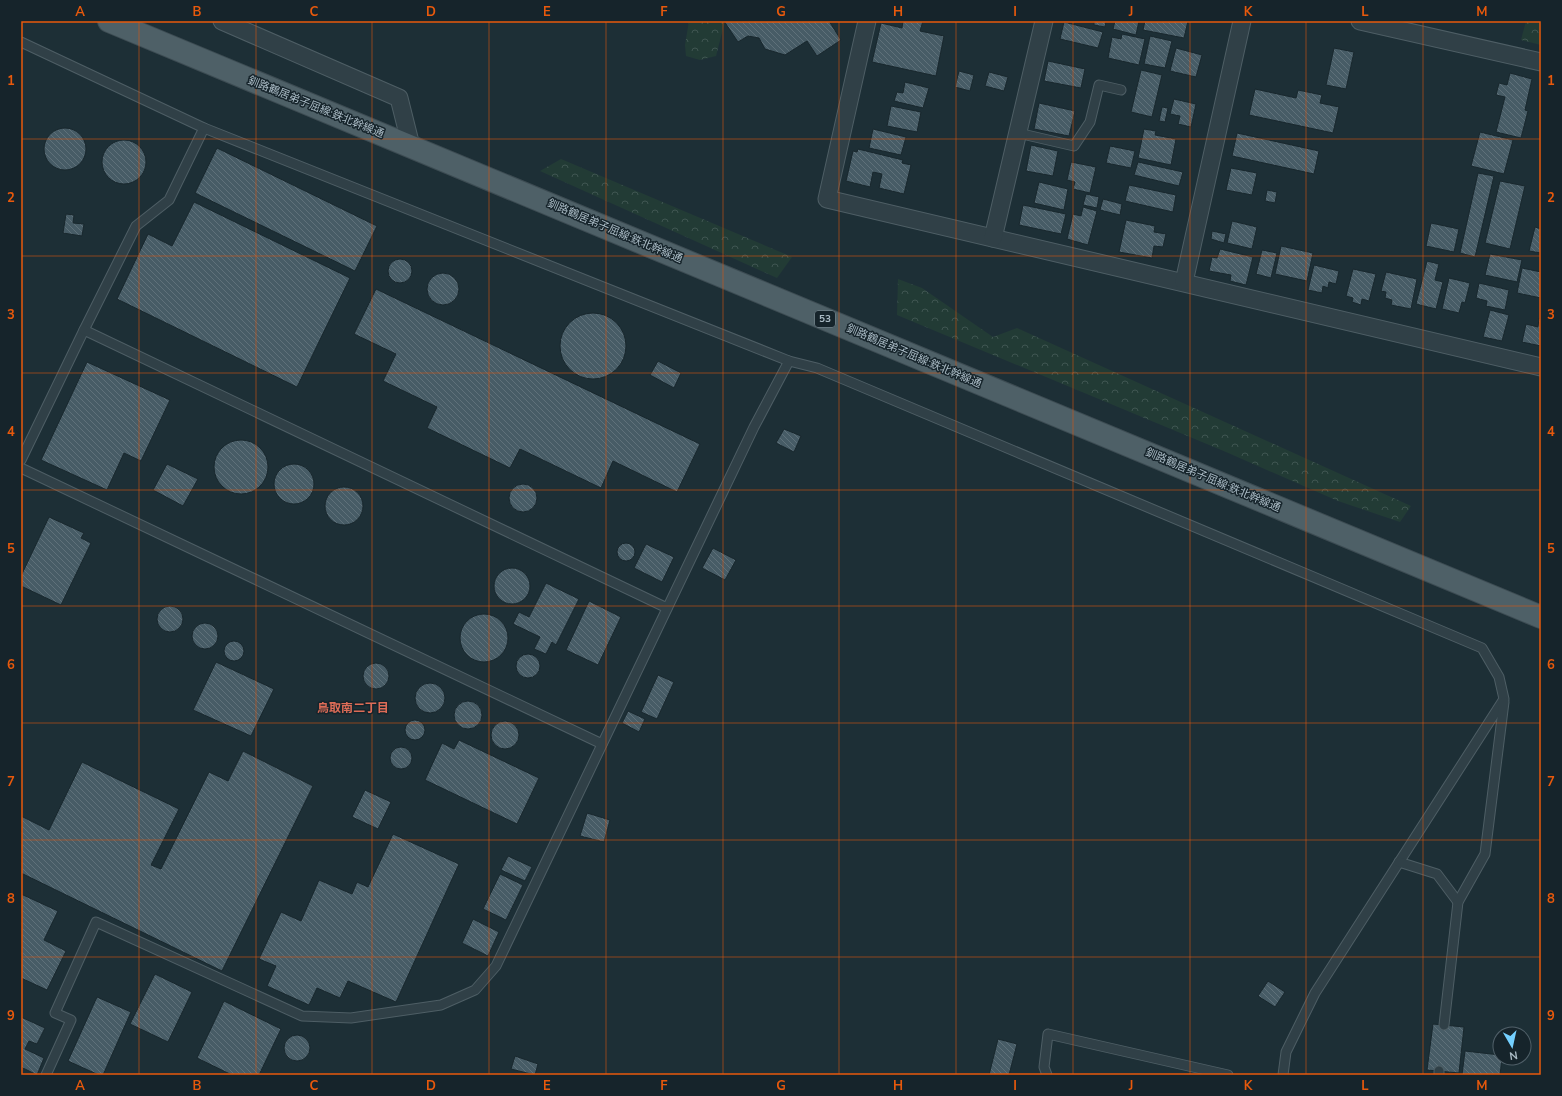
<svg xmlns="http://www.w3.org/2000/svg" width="1562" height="1096" font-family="'Nunito Sans','Noto Sans JP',sans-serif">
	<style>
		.forest { fill: url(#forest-crowns) }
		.building { fill: url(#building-back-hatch); stroke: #18272d }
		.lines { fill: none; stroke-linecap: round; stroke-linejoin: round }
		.lane-casing { stroke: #4e5e65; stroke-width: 11 }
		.street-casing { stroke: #4e5e65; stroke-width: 19 }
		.primary-casing { stroke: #3d4c53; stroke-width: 24 }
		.lane { stroke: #304047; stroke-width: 9 }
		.street { stroke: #304047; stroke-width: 17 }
		.primary { stroke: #4e6067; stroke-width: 22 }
		.grid { fill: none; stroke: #e8590c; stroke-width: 1; stroke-opacity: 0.55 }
		.labels { text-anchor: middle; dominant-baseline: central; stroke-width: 3; stroke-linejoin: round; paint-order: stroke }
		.shield { fill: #16242b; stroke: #7e8e97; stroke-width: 1 }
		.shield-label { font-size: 10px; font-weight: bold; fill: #aabbc5 }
		.street-label { font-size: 11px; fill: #aabbc5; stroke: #16242b }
		.neighbourhood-label { font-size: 12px; font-weight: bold; fill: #dd6c57; stroke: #16242b }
		.neatline { fill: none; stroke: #e8590c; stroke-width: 1.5 }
		.grid-label { font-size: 13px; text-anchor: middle; font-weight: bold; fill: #e8590c }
	</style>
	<defs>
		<pattern id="forest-crowns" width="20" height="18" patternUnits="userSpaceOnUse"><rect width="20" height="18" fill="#223b35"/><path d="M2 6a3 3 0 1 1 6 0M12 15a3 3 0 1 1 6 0" fill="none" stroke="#3f5551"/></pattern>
		<pattern id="building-back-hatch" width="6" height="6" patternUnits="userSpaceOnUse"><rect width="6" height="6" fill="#475c66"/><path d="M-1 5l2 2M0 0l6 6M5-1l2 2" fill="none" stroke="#5f717a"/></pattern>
	</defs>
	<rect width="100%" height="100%" fill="#1d2f36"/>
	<g class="forest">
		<path d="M 689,21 L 725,21 L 716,56 L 700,60 L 686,56 L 685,45 Z"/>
		<path d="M 1526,21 L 1541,21 L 1541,45 L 1521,40 Z"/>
		<path d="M 561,159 L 792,257 L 777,278 L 540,171 Z"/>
		<path d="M 898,279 L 922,288 L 993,337 L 1017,328 L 1411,506 L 1400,522 L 1338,501 L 1226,452 L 897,315 Z"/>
	</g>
	<g class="building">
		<path d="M 724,21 L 829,21 L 841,40 L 817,56 L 807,41 L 785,55 L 765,49 L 759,38 L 748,36 L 738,42 Z"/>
		<path d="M 903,21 L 923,21 L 920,31 L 944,36 L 936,76 L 872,62 L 881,23 L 902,28 Z"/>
		<path d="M 1094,21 L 1106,21 L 1105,27 L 1094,25 Z"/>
		<path d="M 1115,21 L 1139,21 L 1136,35 L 1113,29 Z"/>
		<path d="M 1145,21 L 1188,21 L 1184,38 L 1143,30 Z"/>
		<path d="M 1064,22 L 1103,32 L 1098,48 L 1060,39 Z"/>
		<path d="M 1122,34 L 1145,39 L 1139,65 L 1108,58 L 1112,37 L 1121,39 Z"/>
		<path d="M 1150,36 L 1172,41 L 1165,68 L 1144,64 Z"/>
		<path d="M 1176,48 L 1202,55 L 1196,77 L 1170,71 Z"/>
		<path d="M 1334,48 L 1354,52 L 1346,89 L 1326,85 Z"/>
		<path d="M 1048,61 L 1085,69 L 1081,88 L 1044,81 Z"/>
		<path d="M 1141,70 L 1162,75 L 1152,117 L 1131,112 Z"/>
		<path d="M 959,71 L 974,75 L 970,91 L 955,87 Z"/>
		<path d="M 989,72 L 1008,77 L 1004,91 L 985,86 Z"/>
		<path d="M 1510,73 L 1532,79 L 1525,110 L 1528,111 L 1521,138 L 1496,132 L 1505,97 L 1496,95 L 1499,83 L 1507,85 Z"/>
		<path d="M 905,82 L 929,88 L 923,108 L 894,101 L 897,92 L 903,93 Z"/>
		<path d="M 1255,89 L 1296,98 L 1298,90 L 1322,95 L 1320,103 L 1339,107 L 1333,133 L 1249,115 Z"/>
		<path d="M 1174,99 L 1196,104 L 1191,127 L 1178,124 L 1180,116 L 1170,114 Z"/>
		<path d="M 1039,103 L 1075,111 L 1069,136 L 1034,129 Z"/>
		<path d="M 891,106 L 921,112 L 917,132 L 887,126 Z"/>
		<path d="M 1162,107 L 1168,108 L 1165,122 L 1159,121 Z"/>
		<circle cx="65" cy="149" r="21"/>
		<path d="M 873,129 L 906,137 L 901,155 L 869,148 Z"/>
		<path d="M 1144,129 L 1156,131 L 1155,135 L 1176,139 L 1171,165 L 1138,158 Z"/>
		<path d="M 1480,132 L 1513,140 L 1504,174 L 1471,166 Z"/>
		<path d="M 1237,133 L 1319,151 L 1314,174 L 1232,156 Z"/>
		<circle cx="124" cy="162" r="22"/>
		<path d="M 1031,145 L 1058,151 L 1053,176 L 1026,171 Z"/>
		<path d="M 1110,146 L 1135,151 L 1131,168 L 1106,163 Z"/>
		<path d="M 217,148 L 377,226 L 355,271 L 195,193 Z"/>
		<path d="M 858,149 L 903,160 L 902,163 L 911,165 L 904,194 L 879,188 L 882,174 L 873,172 L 870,187 L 846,181 L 853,151 L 857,152 Z"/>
		<path d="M 1071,162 L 1096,167 L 1090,193 L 1073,189 L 1075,182 L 1067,180 Z"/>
		<path d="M 1138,162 L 1183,172 L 1179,186 L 1134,175 Z"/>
		<path d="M 1231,168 L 1257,173 L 1252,195 L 1226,190 Z"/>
		<path d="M 1478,173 L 1494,176 L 1475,257 L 1460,253 Z"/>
		<path d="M 1500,181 L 1525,186 L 1510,249 L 1485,243 Z"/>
		<path d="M 1039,182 L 1068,189 L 1064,210 L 1034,203 Z"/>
		<path d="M 1129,185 L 1176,195 L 1173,212 L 1125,201 Z"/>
		<path d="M 1267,190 L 1277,192 L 1275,203 L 1265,201 Z"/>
		<path d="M 1086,194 L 1099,197 L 1097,208 L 1083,205 Z"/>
		<path d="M 1103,199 L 1122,204 L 1120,215 L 1100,210 Z"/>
		<path d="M 194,202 L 350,278 L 297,387 L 117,299 L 148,234 L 172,246 Z"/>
		<path d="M 1023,205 L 1066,214 L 1061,234 L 1019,225 Z"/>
		<path d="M 1083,207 L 1097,211 L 1088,245 L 1067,239 L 1073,214 L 1081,216 Z"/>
		<path d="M 66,214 L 74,215 L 73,223 L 84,224 L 82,236 L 63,233 Z"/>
		<path d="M 1126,220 L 1155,226 L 1154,232 L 1166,234 L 1163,247 L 1154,246 L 1152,258 L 1119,252 Z"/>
		<path d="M 1232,221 L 1257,227 L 1252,249 L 1227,243 Z"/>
		<path d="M 1431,223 L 1459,229 L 1454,252 L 1426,246 Z"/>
		<path d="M 1535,227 L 1541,229 L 1541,253 L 1529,251 Z"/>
		<path d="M 1212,231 L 1226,234 L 1224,243 L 1211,239 Z"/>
		<path d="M 1281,246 L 1313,253 L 1307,281 L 1275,274 Z"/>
		<path d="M 1220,249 L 1253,257 L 1246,285 L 1230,281 L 1231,275 L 1209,271 L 1212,257 L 1217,258 Z"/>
		<path d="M 1262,250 L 1277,253 L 1271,278 L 1256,274 Z"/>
		<path d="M 1490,254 L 1522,260 L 1517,282 L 1485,275 Z"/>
		<circle cx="400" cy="271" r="12"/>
		<path d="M 1427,261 L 1439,264 L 1435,280 L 1443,282 L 1436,309 L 1416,304 Z"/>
		<path d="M 1314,265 L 1339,271 L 1336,284 L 1329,282 L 1328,288 L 1323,286 L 1322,293 L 1308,290 Z"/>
		<path d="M 1522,268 L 1541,272 L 1541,298 L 1517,293 Z"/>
		<path d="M 1353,269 L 1376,274 L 1369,301 L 1362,299 L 1361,305 L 1352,302 L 1353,298 L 1346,296 Z"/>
		<path d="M 1386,272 L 1417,279 L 1411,309 L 1391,305 L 1392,300 L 1385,298 L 1386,292 L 1381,291 Z"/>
		<circle cx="443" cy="289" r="16"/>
		<path d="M 1449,278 L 1470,283 L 1465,303 L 1462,302 L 1459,313 L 1442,309 Z"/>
		<path d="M 1479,283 L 1509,290 L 1505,310 L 1486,306 L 1487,301 L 1476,298 Z"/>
		<path d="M 376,289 L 700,444 L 677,492 L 613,461 L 601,488 L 520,449 L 510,468 L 427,428 L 437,407 L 383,381 L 396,354 L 354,334 Z"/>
		<path d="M 1490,310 L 1509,315 L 1502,341 L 1483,337 Z"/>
		<circle cx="593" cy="346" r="33"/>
		<path d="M 1539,318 L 1541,319 L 1541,346 L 1522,342 L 1526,324 L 1538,327 Z"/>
		<path d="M 658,361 L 681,373 L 674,388 L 650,375 Z"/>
		<path d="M 87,362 L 170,400 L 141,461 L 124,453 L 107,490 L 41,460 Z"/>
		<path d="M 784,429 L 801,436 L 794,452 L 776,443 Z"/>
		<circle cx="241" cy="467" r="27"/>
		<path d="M 167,464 L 198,479 L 183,506 L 153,490 Z"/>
		<circle cx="294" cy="484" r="20"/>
		<circle cx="523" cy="498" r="14"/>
		<circle cx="344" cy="506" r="19"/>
		<path d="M 49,517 L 84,533 L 81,538 L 91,543 L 61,605 L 21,586 L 21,576 Z"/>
		<circle cx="626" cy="552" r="9"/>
		<path d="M 646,544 L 674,557 L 662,582 L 634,568 Z"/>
		<path d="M 713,548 L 736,560 L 725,580 L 702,568 Z"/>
		<circle cx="512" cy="586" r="18"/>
		<path d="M 546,583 L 579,599 L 556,645 L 552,642 L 546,654 L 534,649 L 540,637 L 513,624 L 519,612 L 529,617 Z"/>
		<path d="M 589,601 L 621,617 L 598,665 L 566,650 Z"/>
		<circle cx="170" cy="619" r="13"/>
		<circle cx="484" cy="638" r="24"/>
		<circle cx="205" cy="636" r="13"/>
		<circle cx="234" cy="651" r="10"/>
		<circle cx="528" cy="666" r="12"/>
		<path d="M 216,662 L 274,689 L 251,736 L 193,710 Z"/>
		<circle cx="376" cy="676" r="13"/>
		<path d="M 658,675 L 674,682 L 657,719 L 641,712 Z"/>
		<circle cx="430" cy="698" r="15"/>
		<circle cx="468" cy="715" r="14"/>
		<path d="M 628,711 L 645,719 L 639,732 L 622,723 Z"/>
		<circle cx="415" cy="730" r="10"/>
		<circle cx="505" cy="735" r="14"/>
		<path d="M 459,740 L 539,778 L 517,824 L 425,780 L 442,743 L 454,749 Z"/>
		<circle cx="401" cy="758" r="11"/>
		<path d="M 243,751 L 313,786 L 222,971 L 21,873 L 21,816 L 49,830 L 82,762 L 179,809 L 151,865 L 161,869 L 209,772 L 228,781 Z"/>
		<path d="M 365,790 L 391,802 L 378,829 L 352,817 Z"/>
		<path d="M 587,813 L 610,820 L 604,842 L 580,836 Z"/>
		<path d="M 393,834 L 459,864 L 396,1002 L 348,981 L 340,998 L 317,988 L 309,1005 L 267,986 L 276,966 L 259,959 L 281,912 L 301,921 L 319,880 L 352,894 L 357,882 L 368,887 Z"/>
		<path d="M 508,856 L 532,867 L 525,881 L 501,870 Z"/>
		<path d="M 500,874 L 523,885 L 506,920 L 483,909 Z"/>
		<path d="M 21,894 L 58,911 L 44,940 L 66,951 L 47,990 L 21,978 Z"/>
		<path d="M 473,919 L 499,932 L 488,956 L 462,943 Z"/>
		<path d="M 155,974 L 192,992 L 168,1042 L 130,1024 Z"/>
		<path d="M 1268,981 L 1285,992 L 1275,1007 L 1258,996 Z"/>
		<path d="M 97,997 L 131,1012 L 103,1075 L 99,1075 L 68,1061 Z"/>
		<path d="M 224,1001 L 281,1029 L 259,1075 L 232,1075 L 197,1058 Z"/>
		<path d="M 21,1017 L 45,1028 L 37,1044 L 29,1041 L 25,1049 L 44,1058 L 37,1075 L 21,1067 Z"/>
		<path d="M 1433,1024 L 1464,1027 L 1459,1073 L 1427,1070 Z"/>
		<circle cx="297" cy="1048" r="13"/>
		<path d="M 998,1039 L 1017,1044 L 1009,1075 L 989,1075 Z"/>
		<path d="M 1465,1051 L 1500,1055 L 1500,1058 L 1502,1058 L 1500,1075 L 1462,1075 Z"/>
		<path d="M 515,1056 L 538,1064 L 535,1075 L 511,1069 Z"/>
	</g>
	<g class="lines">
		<g class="lane-casing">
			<g id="lane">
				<path d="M 21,42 L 204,128 L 169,200 L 136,226 L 84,330 L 21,460"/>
				<path d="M 204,128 L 789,361 L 817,368 L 1482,648 L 1499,677 L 1504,699 L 1315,993 L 1286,1052 L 1283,1075"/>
				<path d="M 1018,133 L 1074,146 L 1090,122 L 1099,85 L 1121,90"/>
				<path d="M 84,330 L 667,608"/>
				<path d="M 21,468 L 602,744"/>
				<path d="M 1399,862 L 1437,874 L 1458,902"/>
				<path d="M 1444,1025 L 1458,902 L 1485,854 L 1504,702"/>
				<path d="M 46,1075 L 71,1020 L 55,1013 L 96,922 L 302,1016 L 351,1018 L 441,1005 L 475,990 L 496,966 L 754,427 L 789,361"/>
				<path d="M 1047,1075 L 1044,1067 L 1048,1034 L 1228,1075"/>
				<path d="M 1439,1075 L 1439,1071"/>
			</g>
		</g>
		<g class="street-casing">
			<g id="street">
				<path d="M 222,21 L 399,98 L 411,146"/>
				<path d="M 867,21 L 827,199 L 1541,367"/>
				<path d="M 1360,21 L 1541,62"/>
				<path d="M 993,238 L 1044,21"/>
				<path d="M 1184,282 L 1242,21"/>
			</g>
		</g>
		<g class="primary-casing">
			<path id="primary" d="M 109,21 L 1541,617"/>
		</g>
		<use href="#lane" class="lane"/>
		<use href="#street" class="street"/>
		<use href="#primary" class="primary"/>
	</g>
	<path class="grid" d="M 139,21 L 139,1075M 256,21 L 256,1075M 372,21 L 372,1075M 489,21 L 489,1075M 606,21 L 606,1075M 723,21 L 723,1075M 839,21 L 839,1075M 956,21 L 956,1075M 1073,21 L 1073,1075M 1190,21 L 1190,1075M 1306,21 L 1306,1075M 1423,21 L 1423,1075M 21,139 L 1541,139M 21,256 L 1541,256M 21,373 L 1541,373M 21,490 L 1541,490M 21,606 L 1541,606M 21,723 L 1541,723M 21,840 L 1541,840M 21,957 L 1541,957"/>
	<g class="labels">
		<rect class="shield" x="815" y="311" width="20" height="16" rx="3"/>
		<g class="shield-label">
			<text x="825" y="319">53</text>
		</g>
		<g class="street-label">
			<text transform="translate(316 107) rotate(22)">釧路鶴居弟子屈線:鉄北幹線通</text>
			<text transform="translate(615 231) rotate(23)">釧路鶴居弟子屈線:鉄北幹線通</text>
			<text transform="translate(914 356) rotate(23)">釧路鶴居弟子屈線:鉄北幹線通</text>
			<text transform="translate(1213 480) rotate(23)">釧路鶴居弟子屈線:鉄北幹線通</text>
		</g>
		<g class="neighbourhood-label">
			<text x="353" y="708">鳥取南二丁目</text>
		</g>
	</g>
	<rect width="1562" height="1096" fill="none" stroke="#16242b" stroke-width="44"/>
	<g transform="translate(1512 1046) rotate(171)"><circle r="19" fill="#16242b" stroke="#516069"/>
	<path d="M0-3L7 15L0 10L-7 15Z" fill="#74d0ff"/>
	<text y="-6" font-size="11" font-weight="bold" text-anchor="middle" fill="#aabbc5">N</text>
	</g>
	<rect x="22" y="22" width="1518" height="1052" class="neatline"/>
	<g class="grid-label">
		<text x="80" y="16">A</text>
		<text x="197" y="16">B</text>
		<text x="314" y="16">C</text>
		<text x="431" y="16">D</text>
		<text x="547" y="16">E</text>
		<text x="664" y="16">F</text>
		<text x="781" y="16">G</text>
		<text x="898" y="16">H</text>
		<text x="1015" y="16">I</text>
		<text x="1131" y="16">J</text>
		<text x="1248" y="16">K</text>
		<text x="1365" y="16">L</text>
		<text x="1482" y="16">M</text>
		<text x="11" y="85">1</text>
		<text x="1551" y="85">1</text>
		<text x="11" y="202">2</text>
		<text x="1551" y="202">2</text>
		<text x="11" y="319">3</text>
		<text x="1551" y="319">3</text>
		<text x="11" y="436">4</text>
		<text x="1551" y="436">4</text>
		<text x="11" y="553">5</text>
		<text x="1551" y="553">5</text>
		<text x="11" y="669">6</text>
		<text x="1551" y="669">6</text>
		<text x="11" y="786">7</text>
		<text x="1551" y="786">7</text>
		<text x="11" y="903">8</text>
		<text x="1551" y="903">8</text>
		<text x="11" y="1020">9</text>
		<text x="1551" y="1020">9</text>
		<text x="80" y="1090">A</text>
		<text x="197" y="1090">B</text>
		<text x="314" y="1090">C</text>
		<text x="431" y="1090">D</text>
		<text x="547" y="1090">E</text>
		<text x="664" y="1090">F</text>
		<text x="781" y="1090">G</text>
		<text x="898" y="1090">H</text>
		<text x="1015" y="1090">I</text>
		<text x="1131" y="1090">J</text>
		<text x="1248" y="1090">K</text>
		<text x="1365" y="1090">L</text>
		<text x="1482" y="1090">M</text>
	</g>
</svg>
